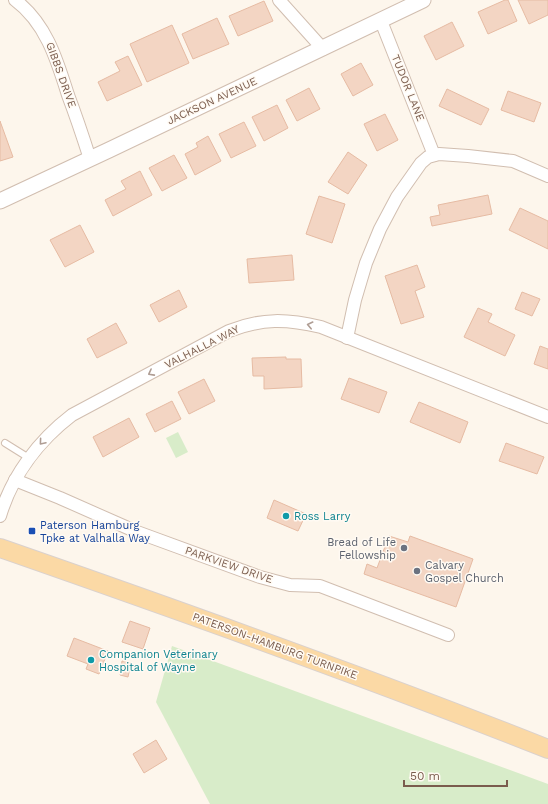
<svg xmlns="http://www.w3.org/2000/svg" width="548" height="804" font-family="'Work Sans',sans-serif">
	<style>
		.green { fill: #d8ecc9 }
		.building { fill: #f3d5c3; stroke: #e6bba3 }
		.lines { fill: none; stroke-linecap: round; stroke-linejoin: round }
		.service-casing { stroke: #d1beb0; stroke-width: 8 }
		.minor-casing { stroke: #d1beb0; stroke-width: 14 }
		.tertiary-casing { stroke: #d1beb0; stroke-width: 17 }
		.primary-casing { stroke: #dad1cd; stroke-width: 20 }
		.service { stroke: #fff; stroke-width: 6 }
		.minor { stroke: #fff; stroke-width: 12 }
		.tertiary { stroke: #fff; stroke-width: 15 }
		.primary { stroke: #fbd9a5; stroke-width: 18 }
		.oneway { stroke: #af9d94 }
		.culture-dot { fill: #0f9aa8; stroke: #fffaf3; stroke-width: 1.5 }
		.transit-dot { fill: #1a4fb4; stroke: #fffaf3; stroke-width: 1.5 }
		.worship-dot { fill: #6b7280; stroke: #fffaf3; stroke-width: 1.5 }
		.labels { text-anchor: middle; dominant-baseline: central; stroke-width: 3; stroke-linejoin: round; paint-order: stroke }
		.street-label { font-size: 11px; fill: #7a5c4d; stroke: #fffaf3 }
		.culture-label { font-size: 11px; fill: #0d838f; stroke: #fffaf3; text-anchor: start }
		.transit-label { font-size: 11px; fill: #164399; stroke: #fffaf3; text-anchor: start }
		.worship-label { font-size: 11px; fill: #5b616d; stroke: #fffaf3; text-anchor: end }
	</style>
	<rect width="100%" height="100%" fill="#fdf6ec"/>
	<g class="green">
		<path d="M 178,432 L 188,452 L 176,458 L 166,438 Z"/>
		<path d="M 172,646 L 548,784 L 548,804 L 210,804 L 156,702 Z"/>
	</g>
	<g class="building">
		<path d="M 505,0 L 508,0 L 517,21 L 488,34 L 478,12 Z"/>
		<path d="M 518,0 L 548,0 L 548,15 L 529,24 Z"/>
		<path d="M 264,1 L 273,21 L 238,36 L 229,16 Z"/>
		<path d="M 217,18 L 229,44 L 193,59 L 182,34 Z"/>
		<path d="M 452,22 L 464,46 L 436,60 L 424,36 Z"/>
		<path d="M 172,25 L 189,63 L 147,82 L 130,44 Z"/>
		<path d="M 128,56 L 142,85 L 107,101 L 98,82 L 120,71 L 115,62 Z"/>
		<path d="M 361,63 L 373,85 L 353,96 L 341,74 Z"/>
		<path d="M 309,88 L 320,109 L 297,121 L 286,100 Z"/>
		<path d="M 447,89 L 489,109 L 481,125 L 439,106 Z"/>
		<path d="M 508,91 L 541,103 L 534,122 L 501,110 Z"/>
		<path d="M 277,105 L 288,128 L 264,141 L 252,117 Z"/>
		<path d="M 385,114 L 398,140 L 377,151 L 364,124 Z"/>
		<path d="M 0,121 L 13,157 L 0,161 Z"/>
		<path d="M 244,122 L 256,146 L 231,158 L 219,134 Z"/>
		<path d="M 208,136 L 221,161 L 195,175 L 185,154 L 198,147 L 196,143 Z"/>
		<path d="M 348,152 L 367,165 L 348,194 L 328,182 Z"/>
		<path d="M 174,155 L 187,178 L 162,191 L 149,168 Z"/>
		<path d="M 140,171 L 152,195 L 113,216 L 105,200 L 126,189 L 121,181 Z"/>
		<path d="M 488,195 L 492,214 L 432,226 L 430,217 L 440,215 L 438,205 Z"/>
		<path d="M 319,196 L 345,204 L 332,243 L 306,234 Z"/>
		<path d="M 520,208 L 548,221 L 548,249 L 509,230 Z"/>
		<path d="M 80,225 L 94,252 L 65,267 L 50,240 Z"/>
		<path d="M 292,255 L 294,280 L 249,283 L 247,259 Z"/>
		<path d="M 417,265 L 425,287 L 415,291 L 424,317 L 401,324 L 385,276 Z"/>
		<path d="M 179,290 L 187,307 L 159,322 L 150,305 Z"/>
		<path d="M 522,292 L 540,299 L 532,316 L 515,309 Z"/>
		<path d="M 478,308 L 492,314 L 488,322 L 515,335 L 505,356 L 464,337 Z"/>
		<path d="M 116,323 L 127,343 L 97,358 L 87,339 Z"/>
		<path d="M 540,346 L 548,349 L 548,369 L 534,364 Z"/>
		<path d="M 286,357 L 286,359 L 301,359 L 302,387 L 264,389 L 264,376 L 253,376 L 252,358 Z"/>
		<path d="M 349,378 L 387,392 L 379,413 L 341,399 Z"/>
		<path d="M 204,379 L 215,401 L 189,414 L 178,392 Z"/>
		<path d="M 172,401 L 181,419 L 155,432 L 146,414 Z"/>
		<path d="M 419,402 L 468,422 L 460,443 L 410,422 Z"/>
		<path d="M 129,418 L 139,437 L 103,457 L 93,437 Z"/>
		<path d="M 506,443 L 544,457 L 537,474 L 499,461 Z"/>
		<path d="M 274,500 L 306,514 L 298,531 L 267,518 Z"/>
		<path d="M 29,528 L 35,530 L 34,534 L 28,532 Z"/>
		<path d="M 389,536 L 408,542 L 410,536 L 473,559 L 456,607 L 364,574 L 367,564 L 377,568 Z"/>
		<path d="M 130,621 L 150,628 L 143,649 L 122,642 Z"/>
		<path d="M 74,638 L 108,651 L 99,674 L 86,669 L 88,664 L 67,656 Z"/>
		<path d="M 122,661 L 131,663 L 128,677 L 120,675 Z"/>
		<path d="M 156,740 L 167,759 L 144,773 L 133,754 Z"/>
	</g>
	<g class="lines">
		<g class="service-casing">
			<path id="service" d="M 5,443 L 29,458"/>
		</g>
		<g class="minor-casing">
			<g id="minor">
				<path d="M 15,0 C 46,23 57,60 68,95 C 76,116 83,137 90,159"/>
				<path d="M 279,0 L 323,49"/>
				<path d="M 381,21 L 434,155"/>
				<path d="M 347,338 L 355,300 L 366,263 L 380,229 L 397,197 L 421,163 L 428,157 L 439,154 L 468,156 L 513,161 L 548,176"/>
				<path d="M 15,480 L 60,498 L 137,532 L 260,577 L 290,585 L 320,586 L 448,635"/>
				<path d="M 0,516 C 12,476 38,441 72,415 L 229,331 C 262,318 287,319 321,327 L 548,417"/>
			</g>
		</g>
		<g class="tertiary-casing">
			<path id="tertiary" d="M 0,201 L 109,150 L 423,0"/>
		</g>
		<g class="primary-casing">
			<path id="primary" d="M 0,548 C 184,612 367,677 548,749"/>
		</g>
		<use href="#service" class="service"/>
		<use href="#minor" class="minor"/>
		<use href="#tertiary" class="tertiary"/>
		<use href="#primary" class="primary"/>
	</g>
	<defs><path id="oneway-chevron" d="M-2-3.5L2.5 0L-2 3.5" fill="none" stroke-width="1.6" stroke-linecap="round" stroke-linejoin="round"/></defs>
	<g class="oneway">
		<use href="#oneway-chevron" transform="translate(310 325) rotate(-167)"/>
		<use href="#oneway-chevron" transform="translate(151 373) rotate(152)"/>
		<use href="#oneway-chevron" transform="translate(42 442) rotate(130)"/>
	</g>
	<g class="culture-dot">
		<circle cx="286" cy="516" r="4"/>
		<circle cx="91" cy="660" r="4"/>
	</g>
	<rect class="transit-dot" x="28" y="527" width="8" height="8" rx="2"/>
	<g class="worship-dot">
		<circle cx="404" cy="548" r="4"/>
		<circle cx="417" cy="571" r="4"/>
	</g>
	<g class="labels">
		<g class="street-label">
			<text transform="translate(61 75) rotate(70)">GIBBS DRIVE</text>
			<text transform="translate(408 88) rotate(68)">TUDOR LANE</text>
			<text transform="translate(212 101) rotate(-25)">JACKSON AVENUE</text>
			<text transform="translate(202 347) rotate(-27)">VALHALLA WAY</text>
			<text transform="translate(229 565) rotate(19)">PARKVIEW DRIVE</text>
			<text transform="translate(275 646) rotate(20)">PATERSON-HAMBURG TURNPIKE</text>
		</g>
		<g class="culture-label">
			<text x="294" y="516">Ross Larry</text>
			<text x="99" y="654">Companion Veterinary<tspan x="99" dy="13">Hospital of Wayne</tspan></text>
		</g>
		<g class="transit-label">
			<text x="40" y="525">Paterson Hamburg<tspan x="40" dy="13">Tpke at Valhalla Way</tspan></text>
		</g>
		<g class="worship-label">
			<text x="396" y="542">Bread of Life<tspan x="396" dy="13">Fellowship</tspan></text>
			<text x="425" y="565" text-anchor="start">Calvary<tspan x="425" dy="13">Gospel Church</tspan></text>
		</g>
	</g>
	<path d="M404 780v6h103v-6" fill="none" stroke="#7a5c4d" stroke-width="2"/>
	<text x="410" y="780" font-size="12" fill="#7a5c4d" stroke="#fffaf3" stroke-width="3" paint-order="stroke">50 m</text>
</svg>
